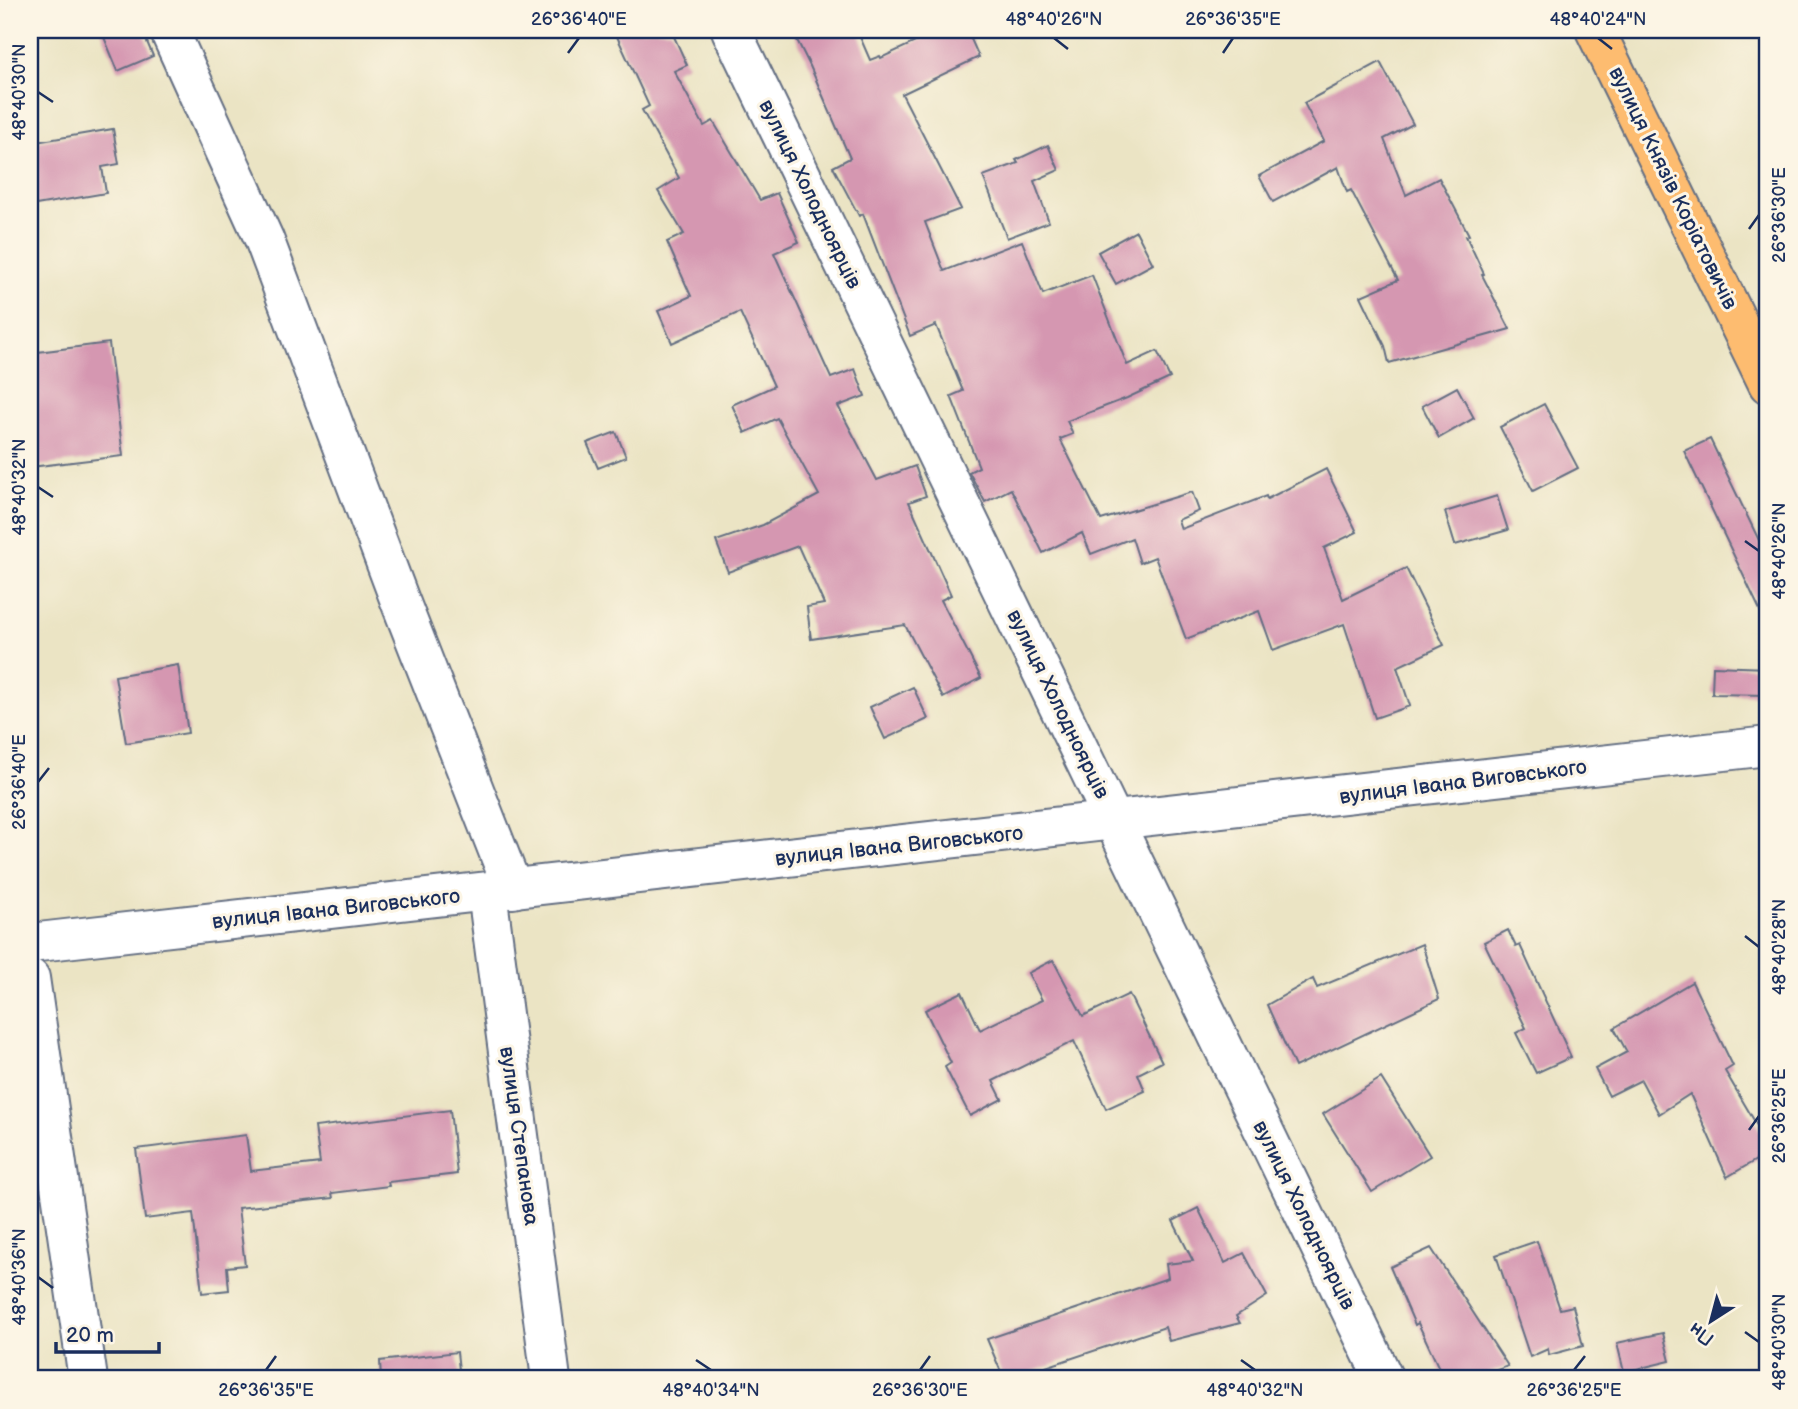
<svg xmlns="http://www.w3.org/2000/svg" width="1798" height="1409" font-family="'Balsamiq Sans',sans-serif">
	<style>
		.building { fill: #d597b1 }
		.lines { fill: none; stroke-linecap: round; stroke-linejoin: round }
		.minor-casing { stroke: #646e82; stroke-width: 42 }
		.major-casing { stroke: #646e82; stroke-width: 42 }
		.minor { stroke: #fff; stroke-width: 38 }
		.major { stroke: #fdbc70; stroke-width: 38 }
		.ticks { fill: none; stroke: #1b2f5e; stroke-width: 2.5 }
		.labels { text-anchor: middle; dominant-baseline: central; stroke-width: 6; stroke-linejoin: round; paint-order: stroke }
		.street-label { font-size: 21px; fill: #1b2f5e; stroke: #fcf5e5 }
		.neatline { fill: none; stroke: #1b2f5e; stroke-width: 2.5 }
		.ticks-label { font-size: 18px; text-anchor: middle; fill: #1b2f5e }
	</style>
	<rect width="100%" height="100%" fill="#fcf5e5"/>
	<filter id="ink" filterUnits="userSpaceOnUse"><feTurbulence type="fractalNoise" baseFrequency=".0143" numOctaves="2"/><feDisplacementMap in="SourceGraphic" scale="14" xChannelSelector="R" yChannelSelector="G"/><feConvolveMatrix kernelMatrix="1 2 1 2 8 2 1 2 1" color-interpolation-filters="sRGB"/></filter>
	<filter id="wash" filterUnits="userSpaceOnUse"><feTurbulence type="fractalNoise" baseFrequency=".00686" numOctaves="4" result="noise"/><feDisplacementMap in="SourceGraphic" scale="28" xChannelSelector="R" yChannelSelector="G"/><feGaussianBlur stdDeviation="1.57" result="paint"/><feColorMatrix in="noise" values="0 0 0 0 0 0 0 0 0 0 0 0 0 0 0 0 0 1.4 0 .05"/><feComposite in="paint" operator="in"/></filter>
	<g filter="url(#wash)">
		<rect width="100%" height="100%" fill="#ebe4c4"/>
		<g id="blocks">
			<g class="building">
				<path d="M 101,30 L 142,30 L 153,56 L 118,71 Z"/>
				<path d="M 614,30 L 671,30 L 687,65 L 674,71 L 704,126 L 713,121 L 760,200 L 777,193 L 799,242 L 774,253 L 831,378 L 855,369 L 865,396 L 838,406 L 877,480 L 915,466 L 926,496 L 909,502 L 951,595 L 941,600 L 981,678 L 943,698 L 905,625 L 811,639 L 807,607 L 824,604 L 798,546 L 728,572 L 716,541 L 763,525 L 819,495 L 777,418 L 745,433 L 732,405 L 774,386 L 740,312 L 672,343 L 658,311 L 691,296 L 667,242 L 684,234 L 658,191 L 679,178 L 642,110 L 649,106 Z"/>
				<path d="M 792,30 L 857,30 L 870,60 L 880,56 L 881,58 L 941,30 L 967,30 L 979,57 L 902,94 L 961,209 L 925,222 L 944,271 L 1022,241 L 1043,294 L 1092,275 L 1127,365 L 1157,351 L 1170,378 L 1127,398 L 1067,421 L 1073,434 L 1060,439 L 1101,520 L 1192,492 L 1199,511 L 1178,520 L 1181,529 L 1266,496 L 1267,499 L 1326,469 L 1357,532 L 1324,548 L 1343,599 L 1406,568 L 1444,645 L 1397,667 L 1410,706 L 1375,718 L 1344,624 L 1273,650 L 1259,611 L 1186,639 L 1155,557 L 1140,563 L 1132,538 L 1091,554 L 1082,533 L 1043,553 L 1011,489 L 985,502 L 969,472 L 979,467 L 951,396 L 963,391 L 936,325 L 910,336 L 863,214 L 859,216 L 833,167 L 850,158 L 810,66 Z"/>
				<path d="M 1380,62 L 1413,124 L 1384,139 L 1406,195 L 1439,178 L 1469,235 L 1466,236 L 1484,274 L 1482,275 L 1510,329 L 1389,363 L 1385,346 L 1361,296 L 1398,280 L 1351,190 L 1347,192 L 1338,167 L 1273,202 L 1259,176 L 1324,141 L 1304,103 Z"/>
				<path d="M 113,129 L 119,164 L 102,167 L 106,193 L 30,206 L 30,143 Z"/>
				<path d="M 1048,145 L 1059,170 L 1034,181 L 1049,222 L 1007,238 L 983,176 L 1018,163 L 1016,160 Z"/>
				<path d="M 1136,231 L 1153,264 L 1116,284 L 1098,252 Z"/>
				<path d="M 109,343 L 123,456 L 30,467 L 30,353 Z"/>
				<path d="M 1457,387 L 1474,418 L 1439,438 L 1422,406 Z"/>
				<path d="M 1544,404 L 1578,468 L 1533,491 L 1500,427 Z"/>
				<path d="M 616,432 L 626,457 L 598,468 L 587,443 Z"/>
				<path d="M 1710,439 L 1768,559 L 1768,627 L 1684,451 Z"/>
				<path d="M 1497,496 L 1508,530 L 1455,545 L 1445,512 Z"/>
				<path d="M 178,665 L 188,733 L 126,743 L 115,676 Z"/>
				<path d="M 1713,666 L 1768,668 L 1768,695 L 1712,694 Z"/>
				<path d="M 913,687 L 928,719 L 885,739 L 870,707 Z"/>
				<path d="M 1508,930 L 1516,947 L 1520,945 L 1571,1057 L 1536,1073 L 1516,1033 L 1526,1028 L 1484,942 Z"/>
				<path d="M 1422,944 L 1439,999 L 1295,1067 L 1267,1005 L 1313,979 L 1317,988 Z"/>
				<path d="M 1053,960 L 1083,1016 L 1129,994 L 1162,1062 L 1138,1074 L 1145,1091 L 1106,1109 L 1074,1041 L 993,1081 L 1002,1099 L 970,1116 L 945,1067 L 951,1063 L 925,1010 L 962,992 L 980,1030 L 1042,1000 L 1028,973 Z"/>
				<path d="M 1692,982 L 1733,1066 L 1725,1071 L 1768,1144 L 1768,1153 L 1727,1177 L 1690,1094 L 1659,1114 L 1641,1080 L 1609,1096 L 1595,1069 L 1627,1052 L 1614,1028 Z"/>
				<path d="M 1381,1078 L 1430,1156 L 1372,1192 L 1323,1114 Z"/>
				<path d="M 450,1110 L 457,1174 L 388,1182 L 389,1186 L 332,1193 L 333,1198 L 238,1208 L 245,1265 L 227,1267 L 229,1290 L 202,1293 L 193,1213 L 145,1219 L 136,1149 L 246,1135 L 251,1171 L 320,1163 L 315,1127 Z"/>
				<path d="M 1198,1208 L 1225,1263 L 1244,1253 L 1267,1296 L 1236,1316 L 1240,1323 L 1169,1341 L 1165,1327 L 1010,1379 L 1004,1379 L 987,1339 L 1168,1278 L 1166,1264 L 1193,1261 L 1173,1221 Z"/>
				<path d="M 1537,1241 L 1560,1309 L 1573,1306 L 1583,1346 L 1549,1355 L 1548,1349 L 1530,1357 L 1496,1255 Z"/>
				<path d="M 1431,1248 L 1508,1366 L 1474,1379 L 1444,1379 L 1418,1323 L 1415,1325 L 1390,1267 Z"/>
				<path d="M 1663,1333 L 1670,1361 L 1624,1372 L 1617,1343 Z"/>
				<path d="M 457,1352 L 460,1379 L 381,1379 L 380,1361 Z"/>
			</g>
		</g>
	</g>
	<g filter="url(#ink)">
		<use href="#blocks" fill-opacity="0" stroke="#646e82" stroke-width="2"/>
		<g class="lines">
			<g class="minor-casing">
				<g id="minor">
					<path d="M 169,30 L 264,239 L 400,601 L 513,889"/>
					<path d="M 731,30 L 1384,1379"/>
					<path d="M 487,892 L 551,1379"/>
					<path d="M 30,943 L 1768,746"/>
					<path d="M 30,978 L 88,1379"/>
				</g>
			</g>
			<g class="major-casing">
				<path id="major" d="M 1595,30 L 1768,384"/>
			</g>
			<use href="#minor" class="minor"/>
			<use href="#major" class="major"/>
		</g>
	</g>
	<path class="ticks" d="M 1054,38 L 1068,49M 1598,38 L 1612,49M 568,53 L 579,38M 1223,53 L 1233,38M 38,92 L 53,102M 1749,229 L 1759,215M 38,487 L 53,497M 1745,541 L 1759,551M 38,782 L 49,768M 1745,936 L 1759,947M 1749,1130 L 1759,1116M 38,1277 L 53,1288M 1745,1332 L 1759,1342M 696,1360 L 711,1370M 1241,1360 L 1255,1370M 266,1370 L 276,1356M 920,1370 L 930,1356M 1574,1370 L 1585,1356"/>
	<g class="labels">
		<g class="street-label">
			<text transform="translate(1673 188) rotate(64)">вулиця Князів Коріатовичів</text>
			<text transform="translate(810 194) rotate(64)">вулиця Холодноярців</text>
			<text transform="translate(1058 704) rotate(64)">вулиця Холодноярців</text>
			<text transform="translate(1463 782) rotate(-7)">вулиця Івана Виговського</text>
			<text transform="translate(899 846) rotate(-6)">вулиця Івана Виговського</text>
			<text transform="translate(336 909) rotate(-6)">вулиця Івана Виговського</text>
			<text transform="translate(519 1136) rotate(82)">вулиця Степанова</text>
			<text transform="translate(1304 1215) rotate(64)">вулиця Холодноярців</text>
		</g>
	</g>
	<rect width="1798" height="1409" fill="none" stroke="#fcf5e5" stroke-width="77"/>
	<g transform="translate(1711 1321) rotate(216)" stroke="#fcf5e5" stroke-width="5" paint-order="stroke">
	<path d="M0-5L12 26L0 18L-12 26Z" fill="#1b2f5e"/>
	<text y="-10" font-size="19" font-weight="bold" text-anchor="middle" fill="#1b2f5e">Пн</text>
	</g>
	<path d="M56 1342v10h103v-10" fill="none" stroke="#1b2f5e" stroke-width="3.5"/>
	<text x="66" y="1342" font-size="21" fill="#1b2f5e" stroke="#fcf5e5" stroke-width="5" paint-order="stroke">20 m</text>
	<rect x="38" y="38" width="1721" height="1332" class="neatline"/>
	<g class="ticks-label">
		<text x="579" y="25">26°36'40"E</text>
		<text x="1054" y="25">48°40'26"N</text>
		<text x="1233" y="25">26°36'35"E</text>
		<text x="1598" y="25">48°40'24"N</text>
		<text transform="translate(19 92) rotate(-90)" y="6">48°40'30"N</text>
		<text transform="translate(1779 215) rotate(-90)" y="6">26°36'30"E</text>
		<text transform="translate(19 487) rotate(-90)" y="6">48°40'32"N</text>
		<text transform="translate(1779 551) rotate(-90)" y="6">48°40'26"N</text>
		<text transform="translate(19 782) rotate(-90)" y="6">26°36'40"E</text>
		<text transform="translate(1779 947) rotate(-90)" y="6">48°40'28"N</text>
		<text transform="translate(1779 1116) rotate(-90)" y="6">26°36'25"E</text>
		<text transform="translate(19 1277) rotate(-90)" y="6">48°40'36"N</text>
		<text transform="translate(1779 1342) rotate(-90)" y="6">48°40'30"N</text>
		<text x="266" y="1396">26°36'35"E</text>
		<text x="711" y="1396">48°40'34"N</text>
		<text x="920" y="1396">26°36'30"E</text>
		<text x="1255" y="1396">48°40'32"N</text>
		<text x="1574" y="1396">26°36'25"E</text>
	</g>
</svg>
